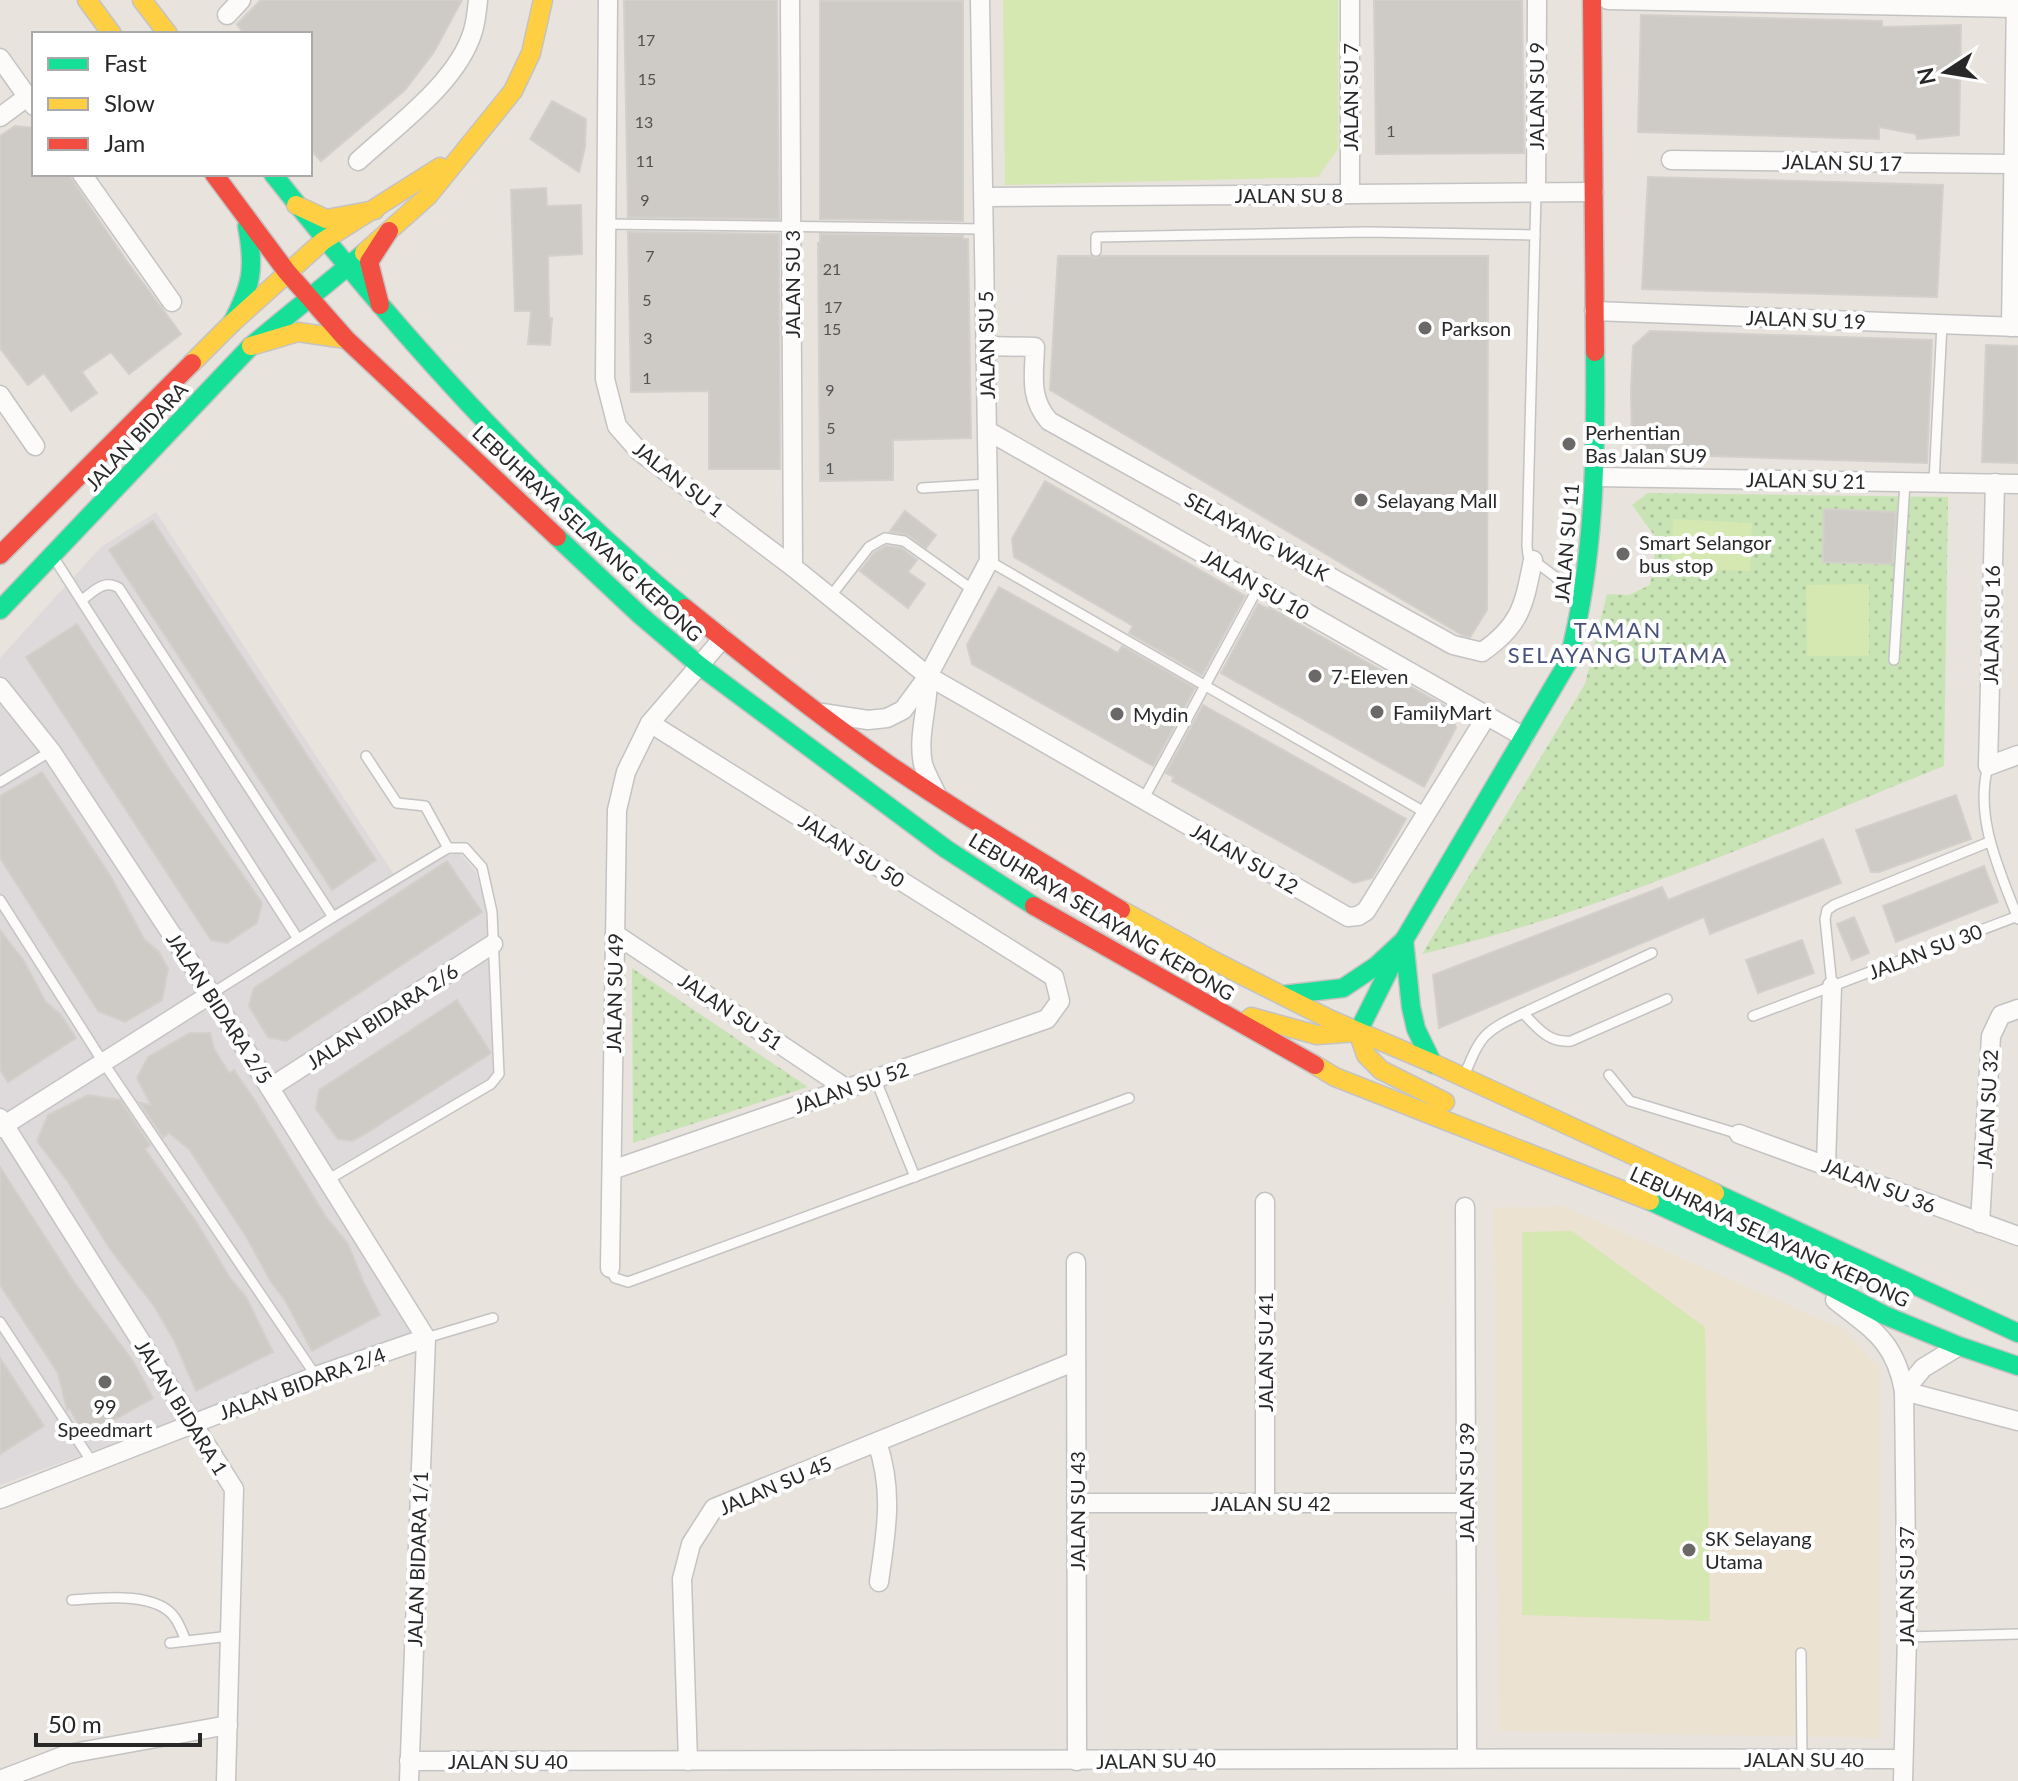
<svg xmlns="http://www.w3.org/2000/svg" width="2018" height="1781" font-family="Lato,sans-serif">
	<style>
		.industrial { fill: #dedadc }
		.education { fill: #ebe2d1 }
		.grass { fill: url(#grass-dots) }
		.pitch { fill: #d5e8b2 }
		.building { fill: #cecbc7; stroke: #d3cfca; stroke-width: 2 }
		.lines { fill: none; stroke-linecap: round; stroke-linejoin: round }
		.lane-casing { stroke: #c4c3c3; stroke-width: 12 }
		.street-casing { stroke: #c4c3c3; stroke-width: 21 }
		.fast-casing { stroke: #c4c3c3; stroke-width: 21 }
		.slow-casing { stroke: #c4c3c3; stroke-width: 21 }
		.jam-casing { stroke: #c4c3c3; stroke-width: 21 }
		.lane { stroke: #fcfbfa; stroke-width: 9 }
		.street { stroke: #fcfbfa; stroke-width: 18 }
		.fast { stroke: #16e098; stroke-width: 18 }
		.slow { stroke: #ffcf43; stroke-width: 18 }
		.jam { stroke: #f24e42; stroke-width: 18 }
		.poi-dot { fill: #6b6967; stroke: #fff; stroke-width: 3 }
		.labels { text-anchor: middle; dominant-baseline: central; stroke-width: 8; stroke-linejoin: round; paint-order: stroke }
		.number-label { font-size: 16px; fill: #525250 }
		.street-label { font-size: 20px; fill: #282828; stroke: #fff }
		.poi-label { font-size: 20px; fill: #282828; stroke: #fff; text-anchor: start }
		.neighbourhood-label { font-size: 22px; letter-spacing: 2px; fill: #47517a; stroke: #fff }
	</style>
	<defs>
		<pattern id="grass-dots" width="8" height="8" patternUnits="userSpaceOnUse" patternTransform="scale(2)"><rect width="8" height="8" fill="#c9e4b4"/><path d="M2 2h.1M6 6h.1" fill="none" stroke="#adc49b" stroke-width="1.8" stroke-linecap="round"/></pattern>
	</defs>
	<rect width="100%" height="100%" fill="#e8e3dd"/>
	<path class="industrial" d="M 156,512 L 399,882 L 448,855 L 460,853 L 476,872 L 486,908 L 495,1071 L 488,1080 L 319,1177 L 413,1334 L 0,1485 L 0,658 L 101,547 Z"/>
	<path class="education" d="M 1563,1206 L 1843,1329 L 1881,1369 L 1881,1738 L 1499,1731 L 1494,1208 Z"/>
	<g class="grass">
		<path d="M 1648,493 L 1948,497 L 1944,766 C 1773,835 1602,912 1422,954 L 1585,684 L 1607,594 L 1629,595 L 1650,585 L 1657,539 L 1632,505 Z"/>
		<path d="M 632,968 L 808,1087 L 633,1143 Z"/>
	</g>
	<g class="pitch">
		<path d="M 1003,0 L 1338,0 L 1338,149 L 1318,177 L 1005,185 Z"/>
		<path d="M 1673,519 L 1752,523 L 1750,571 L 1672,568 Z"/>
		<path d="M 1869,584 L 1869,656 L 1807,656 L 1806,585 Z"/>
		<path d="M 1572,1231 L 1705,1327 L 1710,1621 L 1522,1615 L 1522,1232 Z"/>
	</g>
	<g class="building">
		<path d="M 261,0 L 462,0 L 434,52 L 405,90 L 321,161 L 310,149 L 310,34 L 244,34 L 237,24 Z"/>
		<path d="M 624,0 L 777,0 L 779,219 L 628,217 Z"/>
		<path d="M 1374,0 L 1522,0 L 1524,153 L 1376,154 Z"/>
		<path d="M 820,1 L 963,1 L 963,221 L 820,219 Z"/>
		<path d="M 1641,15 L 1882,21 L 1882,27 L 1961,25 L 1959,135 L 1917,139 L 1916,134 L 1879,127 L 1879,139 L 1638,132 Z"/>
		<path d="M 552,101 L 586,119 L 585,147 L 579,172 L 530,139 Z"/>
		<path d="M 15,126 L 34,128 L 34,174 L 68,174 L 126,260 L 181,334 L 129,374 L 111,352 L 82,372 L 97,393 L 71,411 L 44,373 L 28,385 L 0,348 L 0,136 Z"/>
		<path d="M 1648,177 L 1943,185 L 1937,297 L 1642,289 Z"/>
		<path d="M 546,188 L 547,206 L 581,205 L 582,254 L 548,256 L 549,318 L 552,318 L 550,345 L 528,344 L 531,311 L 515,311 L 511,190 Z"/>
		<path d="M 628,232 L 779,234 L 780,469 L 709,469 L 709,391 L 631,392 Z"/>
		<path d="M 820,234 L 963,236 L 963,239 L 968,239 L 971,438 L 893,440 L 893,480 L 820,481 L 818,243 L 820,243 Z"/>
		<path d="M 1058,256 L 1091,256 L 1095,258 L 1101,256 L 1488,256 L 1487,610 L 1470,637 L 1462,635 L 1050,390 Z"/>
		<path d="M 1650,331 L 1932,340 L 1927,463 L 1648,454 L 1632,438 L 1631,391 L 1633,346 Z"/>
		<path d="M 1986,345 L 2018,346 L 2018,463 L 1982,462 Z"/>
		<path d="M 1045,481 L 1245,596 L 1202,675 L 1129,633 L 1133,626 L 1014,557 L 1012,539 Z"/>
		<path d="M 1824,509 L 1896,512 L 1892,564 L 1823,562 Z"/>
		<path d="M 905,511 L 936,535 L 926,548 L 908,535 L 890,531 Z"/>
		<path d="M 153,521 L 376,860 L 332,890 L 109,550 Z"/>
		<path d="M 886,546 L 901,548 L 917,560 L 908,572 L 925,584 L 908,608 L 860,571 L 874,553 Z"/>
		<path d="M 999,587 L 1118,653 L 1122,646 L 1195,688 L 1153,766 L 972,664 L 967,645 Z"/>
		<path d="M 1258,604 L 1268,609 L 1269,607 L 1450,709 L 1456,728 L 1424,787 L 1221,673 Z"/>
		<path d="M 77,624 L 170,770 L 262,903 L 257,923 L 227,943 L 211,940 L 26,657 Z"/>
		<path d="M 1203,705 L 1406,819 L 1372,878 L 1354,883 L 1172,781 L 1174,777 L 1166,773 Z"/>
		<path d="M 42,772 L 111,877 L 144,939 L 159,952 L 168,969 L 162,1000 L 125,1022 L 98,1011 L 0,858 L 0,796 Z"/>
		<path d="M 1956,795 L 1971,839 L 1879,872 L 1871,872 L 1856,830 Z"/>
		<path d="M 1823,839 L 1841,883 L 1710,934 L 1704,917 L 1439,1028 L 1433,975 L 1662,887 L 1668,900 Z"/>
		<path d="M 447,861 L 482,912 L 286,1041 L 268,1037 L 249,1006 L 254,988 Z"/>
		<path d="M 1984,866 L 1998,902 L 1896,942 L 1883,906 Z"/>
		<path d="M 1854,917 L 1869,953 L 1852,960 L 1837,924 Z"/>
		<path d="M 0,930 L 24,961 L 45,1001 L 61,1015 L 76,1038 L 8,1082 L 0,1070 Z"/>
		<path d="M 1802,940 L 1814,973 L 1758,993 L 1746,960 Z"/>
		<path d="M 457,1000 L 491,1053 L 365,1134 L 352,1141 L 338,1139 L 316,1109 L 319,1090 Z"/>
		<path d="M 190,1033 L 210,1033 L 214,1049 L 229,1073 L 234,1070 L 254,1099 L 326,1217 L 348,1244 L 363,1281 L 380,1315 L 312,1351 L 285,1300 L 271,1282 L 247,1238 L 189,1149 L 169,1133 L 163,1137 L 140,1103 L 151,1105 L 137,1078 L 148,1057 Z"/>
		<path d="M 88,1095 L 120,1100 L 150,1145 L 145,1149 L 197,1223 L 230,1278 L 246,1297 L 273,1352 L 196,1391 L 174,1340 L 154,1306 L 110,1249 L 68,1182 L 37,1141 L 48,1115 Z"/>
		<path d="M 0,1167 L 74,1282 L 133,1361 L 153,1398 L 85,1436 L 70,1409 L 67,1410 L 58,1373 L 0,1285 Z"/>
		<path d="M 0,1358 L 44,1426 L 0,1454 Z"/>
	</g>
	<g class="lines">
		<g class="lane-casing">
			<g id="lane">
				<path d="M 1536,193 L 1527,546 L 1528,555 L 1533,560 L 1582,597"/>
				<path d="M 605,224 L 984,229"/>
				<path d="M 1096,251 L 1096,237 L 1367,232 L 1535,235"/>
				<path d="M 1934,482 L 1942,324"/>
				<path d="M 922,488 L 988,484"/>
				<path d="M 54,558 L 298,939"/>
				<path d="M 989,561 L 1426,813"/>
				<path d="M 830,597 L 869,547 L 885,538 L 904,541 L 973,590"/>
				<path d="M 82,600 C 94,591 104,579 119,588 L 333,917"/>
				<path d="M 1894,660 L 1905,482"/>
				<path d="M 366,756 L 397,803 L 425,806 L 448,848"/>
				<path d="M 1988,766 C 1974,818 2000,871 2018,919"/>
				<path d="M 0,782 L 51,751"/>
				<path d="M 1143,800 L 1259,586"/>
				<path d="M 0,900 L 103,1062 L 316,1376"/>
				<path d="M 1832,986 L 1825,919 L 1827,910 L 1834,905 L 1989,842"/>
				<path d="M 211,994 L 333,917 L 448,848 L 465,848 L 482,867 L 492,912 L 499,1074 L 491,1084 L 329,1179"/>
				<path d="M 1523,1013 L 1652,953"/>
				<path d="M 1753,1016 L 2018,916"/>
				<path d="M 1609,1075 L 1630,1101 L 1739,1134"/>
				<path d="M 1464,1076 C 1481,1035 1483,1032 1523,1013 C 1538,1028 1548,1043 1571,1041 L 1667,999"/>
				<path d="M 875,1078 L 915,1177"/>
				<path d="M 610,1268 L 615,1278 L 628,1282 L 1129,1098"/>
				<path d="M 0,1322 L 92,1462"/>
				<path d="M 426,1338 L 493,1318"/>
				<path d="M 72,1600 C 100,1598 157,1591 175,1618 C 180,1625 183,1634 186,1641"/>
				<path d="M 1907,1637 L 2018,1634"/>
				<path d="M 170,1643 L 230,1636"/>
				<path d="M 1801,1653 L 1802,1759"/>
			</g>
		</g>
		<g class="street-casing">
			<g id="street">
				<path d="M 608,0 L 605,379 L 617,426 L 639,451 L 793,567 L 928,676 L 1348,917 L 1358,916 L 1366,911 L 1486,717"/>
				<path d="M 790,0 L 793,567"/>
				<path d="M 1350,0 L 1350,194"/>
				<path d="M 1608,0 L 2016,8"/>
				<path d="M 227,15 L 241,0"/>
				<path d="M 0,58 L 34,106"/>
				<path d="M 0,117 L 27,97"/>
				<path d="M 1671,160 L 2013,164"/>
				<path d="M 358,161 C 396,126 458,82 473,31 C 476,21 477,10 478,0"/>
				<path d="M 82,174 L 172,302"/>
				<path d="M 1536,193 L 1537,0"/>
				<path d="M 984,197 L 1594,192"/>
				<path d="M 1594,311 L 2018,327"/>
				<path d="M 2011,327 L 2016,0"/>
				<path d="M 986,346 L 1035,347 C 1034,376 1029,398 1049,421 L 1453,645 L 1482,652 C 1521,625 1524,605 1533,560"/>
				<path d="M 0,395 L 35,446"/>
				<path d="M 988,431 L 1524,737"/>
				<path d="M 1595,477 L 2018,484"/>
				<path d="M 1995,483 L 1988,766 L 2018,755"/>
				<path d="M 928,676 C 929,705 917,735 923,764 C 926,774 932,784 936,793"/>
				<path d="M 0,687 L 51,751 L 211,994 L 426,1338"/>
				<path d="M 822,713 L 868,720 L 887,718 L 903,710 L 928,676 L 989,561 L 980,0"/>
				<path d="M 615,934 L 847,1089"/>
				<path d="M 271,1087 L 493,944"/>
				<path d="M 0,1118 L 234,1489 L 226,1781"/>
				<path d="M 0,1128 L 211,994"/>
				<path d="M 1739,1134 L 2018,1236"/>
				<path d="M 1826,1164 L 1832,986"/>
				<path d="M 612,1170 L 1047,1019 L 1060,1001 L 1054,977 L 650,723"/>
				<path d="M 1465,1207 L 1467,1757"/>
				<path d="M 1980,1223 L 1991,1036 L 2001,1015 L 2018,1009"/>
				<path d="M 1076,1262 L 1077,1761"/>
				<path d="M 610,1268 L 617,810 L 626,772 L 650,723 L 723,638"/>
				<path d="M 1835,1300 C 1873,1330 1895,1341 1904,1391 L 1907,1637 L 1903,1781"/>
				<path d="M 1904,1391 L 2018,1421"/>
				<path d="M 1904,1391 L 1923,1368 L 1959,1346"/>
				<path d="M 877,1442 C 894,1492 886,1532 879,1582"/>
				<path d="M 0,1499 L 316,1376 L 426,1338"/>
				<path d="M 1077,1503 L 1466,1503"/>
				<path d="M 1265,1503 L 1265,1202"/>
				<path d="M 409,1761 C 907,1761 1405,1757 1903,1759"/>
				<path d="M 688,1761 L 682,1579 L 691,1544 L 714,1508 L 1076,1361"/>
				<path d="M 0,1780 L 68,1754 L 228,1725"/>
				<path d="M 409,1781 L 426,1338"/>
			</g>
		</g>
		<g class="fast-casing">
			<g id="fast">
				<path d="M 273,174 C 397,331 530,481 685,608"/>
				<path d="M 232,323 C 252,285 255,268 247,226"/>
				<path d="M 557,537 L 640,615 L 700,666 L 946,849 L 1034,906"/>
				<path d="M 0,610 L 251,346 L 364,253"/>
				<path d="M 1404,940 L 1411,1007 L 1416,1029 L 1433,1064"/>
				<path d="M 1282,995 L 1343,988 L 1376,966 L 1404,940"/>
				<path d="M 1358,1032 L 1404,940 L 1568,662 C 1595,560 1596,457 1595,352"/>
				<path d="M 1715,1193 L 2018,1333"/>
				<path d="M 1650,1201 L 1793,1267 L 1884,1315 L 1959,1346 L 2018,1366"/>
			</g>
		</g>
		<g class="slow-casing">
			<g id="slow">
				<path d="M 87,0 L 112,34"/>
				<path d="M 142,0 L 168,34"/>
				<path d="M 296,205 L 326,219 L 375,210"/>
				<path d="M 364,253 L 428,196 L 513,91 L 531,53 L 543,0"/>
				<path d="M 251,346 L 298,332 L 346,339"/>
				<path d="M 192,363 L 232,323 L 323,241 L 440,167"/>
				<path d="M 1121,910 L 1214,961 L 1329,1019 L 1437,1065 L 1715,1193"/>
				<path d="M 1251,1017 L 1317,1035 L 1358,1032"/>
				<path d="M 1358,1032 L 1366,1055 L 1381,1070 L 1445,1102"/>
				<path d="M 1315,1065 L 1335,1077 L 1650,1201"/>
			</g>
		</g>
		<g class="jam-casing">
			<g id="jam">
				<path d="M 1592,0 L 1595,352"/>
				<path d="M 214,174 L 287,272 L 346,339 L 557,537"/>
				<path d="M 380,305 L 369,262 L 389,231"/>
				<path d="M 0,555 L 192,363"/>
				<path d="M 685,608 C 752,662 818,715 888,764 C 964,816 1042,863 1121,910"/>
				<path d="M 1034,906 L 1315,1065"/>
			</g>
		</g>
		<use href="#lane" class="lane"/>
		<use href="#street" class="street"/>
		<use href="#fast" class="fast"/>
		<use href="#slow" class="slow"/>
		<use href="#jam" class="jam"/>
	</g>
	<g class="poi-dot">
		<circle cx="1425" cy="328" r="8"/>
		<circle cx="1569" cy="444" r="8"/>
		<circle cx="1361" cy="500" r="8"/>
		<circle cx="1623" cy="554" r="8"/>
		<circle cx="1315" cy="676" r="8"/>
		<circle cx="1377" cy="712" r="8"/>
		<circle cx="1117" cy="714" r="8"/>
		<circle cx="105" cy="1382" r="8"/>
		<circle cx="1689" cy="1550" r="8"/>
	</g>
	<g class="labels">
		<g class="number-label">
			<text x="646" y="39">17</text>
			<text x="647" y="78">15</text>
			<text x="644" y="121">13</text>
			<text x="1391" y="130">1</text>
			<text x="645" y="160">11</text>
			<text x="645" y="199">9</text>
			<text x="650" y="255">7</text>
			<text x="832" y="268">21</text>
			<text x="647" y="299">5</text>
			<text x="833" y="306">17</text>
			<text x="832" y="328">15</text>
			<text x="648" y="337">3</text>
			<text x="647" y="377">1</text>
			<text x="830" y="389">9</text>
			<text x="831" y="427">5</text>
			<text x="830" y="467">1</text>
		</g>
		<g class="street-label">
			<text transform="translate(1536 96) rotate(-90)">JALAN SU 9</text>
			<text transform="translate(1350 97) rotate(-90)">JALAN SU 7</text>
			<text transform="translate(1842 162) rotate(1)">JALAN SU 17</text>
			<text x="1289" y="195">JALAN SU 8</text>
			<text transform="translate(792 284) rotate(-90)">JALAN SU 3</text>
			<text transform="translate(1806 319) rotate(2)">JALAN SU 19</text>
			<text transform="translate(986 345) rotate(-91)">JALAN SU 5</text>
			<text transform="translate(136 436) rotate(-47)">JALAN BIDARA</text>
			<text transform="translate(679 479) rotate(38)">JALAN SU 1</text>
			<text transform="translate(1806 480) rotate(1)">JALAN SU 21</text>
			<text transform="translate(588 533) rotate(43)">LEBUHRAYA SELAYANG KEPONG</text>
			<text transform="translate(1257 536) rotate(29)">SELAYANG WALK</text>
			<text transform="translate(1566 543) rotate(-85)">JALAN SU 11</text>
			<text transform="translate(1256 584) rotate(30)">JALAN SU 10</text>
			<text transform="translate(1991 625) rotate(-89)">JALAN SU 16</text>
			<text transform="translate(852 850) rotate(32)">JALAN SU 50</text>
			<text transform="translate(1245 858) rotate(30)">JALAN SU 12</text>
			<text transform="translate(1102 916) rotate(31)">LEBUHRAYA SELAYANG KEPONG</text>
			<text transform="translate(1925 951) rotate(-21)">JALAN SU 30</text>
			<text transform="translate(614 993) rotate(-89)">JALAN SU 49</text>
			<text transform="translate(220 1008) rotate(57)">JALAN BIDARA 2/5</text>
			<text transform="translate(731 1011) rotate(34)">JALAN SU 51</text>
			<text transform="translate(382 1016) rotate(-33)">JALAN BIDARA 2/6</text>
			<text transform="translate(851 1087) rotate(-19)">JALAN SU 52</text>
			<text transform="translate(1987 1109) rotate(-87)">JALAN SU 32</text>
			<text transform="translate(1879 1185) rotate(21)">JALAN SU 36</text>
			<text transform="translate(1770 1236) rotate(25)">LEBUHRAYA SELAYANG KEPONG</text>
			<text transform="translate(1265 1352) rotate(-90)">JALAN SU 41</text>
			<text transform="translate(302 1383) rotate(-20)">JALAN BIDARA 2/4</text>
			<text transform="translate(182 1407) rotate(58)">JALAN BIDARA 1</text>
			<text transform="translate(1466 1482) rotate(-90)">JALAN SU 39</text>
			<text transform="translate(775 1485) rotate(-23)">JALAN SU 45</text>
			<text x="1271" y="1503">JALAN SU 42</text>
			<text transform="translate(1077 1511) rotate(-90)">JALAN SU 43</text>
			<text transform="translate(417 1559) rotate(-88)">JALAN BIDARA 1/1</text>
			<text transform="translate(1906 1586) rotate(-90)">JALAN SU 37</text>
			<text x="1804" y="1759">JALAN SU 40</text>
			<text transform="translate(1156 1760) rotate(-1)">JALAN SU 40</text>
			<text x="508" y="1761">JALAN SU 40</text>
		</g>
		<g class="poi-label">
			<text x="1441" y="328">Parkson</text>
			<text x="1585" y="432">Perhentian<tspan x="1585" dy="23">Bas Jalan SU9</tspan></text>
			<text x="1377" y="500">Selayang Mall</text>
			<text x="1639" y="542">Smart Selangor<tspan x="1639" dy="23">bus stop</tspan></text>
			<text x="1331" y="676">7-Eleven</text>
			<text x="1393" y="712">FamilyMart</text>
			<text x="1133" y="714">Mydin</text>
			<text x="105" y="1406" text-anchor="middle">99<tspan x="105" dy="23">Speedmart</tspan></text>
			<text x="1705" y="1538">SK Selayang<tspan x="1705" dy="23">Utama</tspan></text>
		</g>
		<g class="neighbourhood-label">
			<text x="1618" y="629">TAMAN<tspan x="1618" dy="25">SELAYANG UTAMA</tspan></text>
		</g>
	</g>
	<rect x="32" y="32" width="280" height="144" fill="#ffffff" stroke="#a9a9a9" stroke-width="2"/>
	<rect x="48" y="58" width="40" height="12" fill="#16e098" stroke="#a9a9a9" stroke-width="2"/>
	<text x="104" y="72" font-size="24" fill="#282828">Fast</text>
	<rect x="48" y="98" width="40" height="12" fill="#ffcf43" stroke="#a9a9a9" stroke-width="2"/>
	<text x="104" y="112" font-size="24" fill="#282828">Slow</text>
	<rect x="48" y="138" width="40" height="12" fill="#f24e42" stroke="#a9a9a9" stroke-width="2"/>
	<text x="104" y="152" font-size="24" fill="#282828">Jam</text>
	<g transform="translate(1946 72) rotate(258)" stroke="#ffffff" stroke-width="6" paint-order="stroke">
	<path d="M0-6L14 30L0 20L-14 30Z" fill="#282828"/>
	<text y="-12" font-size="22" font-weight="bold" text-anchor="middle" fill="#282828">N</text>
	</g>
	<path d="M36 1733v12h164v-12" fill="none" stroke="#282828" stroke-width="4"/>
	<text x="48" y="1733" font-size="24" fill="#282828" stroke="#ffffff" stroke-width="6" paint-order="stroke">50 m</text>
</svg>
